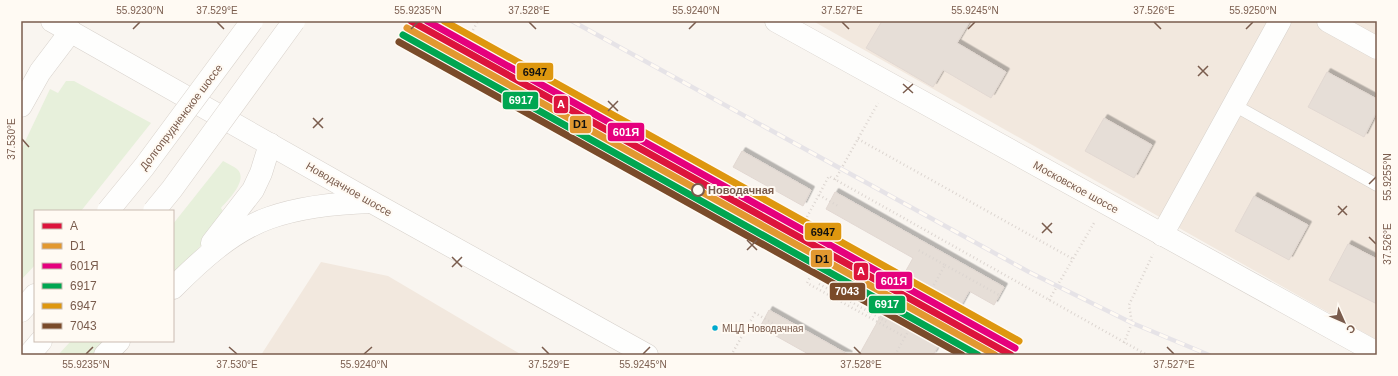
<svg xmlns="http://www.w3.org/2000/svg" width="1398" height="376" font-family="Arial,sans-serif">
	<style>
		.residential { fill: #f2e8de }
		.green { fill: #e7f0db }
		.building { fill: #e6ded7; stroke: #e2d8d2; filter: url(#shadow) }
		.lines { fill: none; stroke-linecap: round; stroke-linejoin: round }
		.service-casing { stroke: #d7d1cb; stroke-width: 13 }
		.minor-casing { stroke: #d7d1cb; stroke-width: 23 }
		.tertiary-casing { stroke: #d7d1cb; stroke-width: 23 }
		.secondary-casing { stroke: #d9d2cb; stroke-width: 23 }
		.path { stroke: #dcd5d0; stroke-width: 2.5; stroke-dasharray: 1 3; stroke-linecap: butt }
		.service { stroke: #fefefd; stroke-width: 12 }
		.minor { stroke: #fefefd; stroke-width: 22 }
		.tertiary { stroke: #fefefd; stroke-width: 22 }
		.secondary { stroke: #fefefd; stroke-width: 22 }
		.rail-casing { stroke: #e6e3e7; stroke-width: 4.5 }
		.rail { stroke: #fffaf3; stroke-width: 3; stroke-dasharray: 9; stroke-linecap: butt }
		.secondary-bridge-casing { stroke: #d9d2cb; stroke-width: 23; stroke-linecap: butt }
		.secondary-bridge { stroke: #fefefd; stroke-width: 22 }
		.rail-1-casing { stroke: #fffaf3; stroke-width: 10 }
		.rail-2-casing { stroke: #fffaf3; stroke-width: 10 }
		.rail-3-casing { stroke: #fffaf3; stroke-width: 10 }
		.rail-4-casing { stroke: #fffaf3; stroke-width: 10 }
		.rail-5-casing { stroke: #fffaf3; stroke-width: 10 }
		.rail-6-casing { stroke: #fffaf3; stroke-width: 10 }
		.rail-1 { stroke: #dc143c; stroke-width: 7 }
		.rail-2 { stroke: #e29830; stroke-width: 7 }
		.rail-3 { stroke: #e5007d; stroke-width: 7 }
		.rail-4 { stroke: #00a651; stroke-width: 7 }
		.rail-5 { stroke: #de970f; stroke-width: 7 }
		.rail-6 { stroke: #7a4b2a; stroke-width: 7 }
		.ticks { fill: none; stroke: #7a5c4d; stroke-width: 1.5 }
		.stop-dot { fill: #fffaf3; stroke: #7a5c4d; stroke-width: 2 }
		.bus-dot { fill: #00a9ce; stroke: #fffaf3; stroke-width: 1.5 }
		.labels { text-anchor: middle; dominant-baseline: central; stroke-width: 4; stroke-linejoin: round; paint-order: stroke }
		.bus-label { font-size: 10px; fill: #7a5c4d; stroke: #fffaf3; text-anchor: start }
		.street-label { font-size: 11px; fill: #7a5c4d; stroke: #fffaf3 }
		.stop-label { font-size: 11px; font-weight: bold; fill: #7a5c4d; stroke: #fffaf3; text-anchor: start }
		.line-badge { stroke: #fffaf3; stroke-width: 1.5 }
		.badge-label { font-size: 11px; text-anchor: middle; font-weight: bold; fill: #fff }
		.pale-badge-label { font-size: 11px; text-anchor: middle; font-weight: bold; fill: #111 }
		.neatline { fill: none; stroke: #7a5c4d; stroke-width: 1.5 }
		.ticks-label { font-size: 10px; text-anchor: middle; fill: #7a5c4d }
	</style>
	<defs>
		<filter id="shadow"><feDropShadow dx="3.5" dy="-3.5" stdDeviation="0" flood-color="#0004"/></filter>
	</defs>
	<rect width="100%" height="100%" fill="#f9f5f0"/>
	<g class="residential">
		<path d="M 813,21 L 1377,21 L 1377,340 Z"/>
		<path d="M 321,262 L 388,276 L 522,355 L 261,355 Z"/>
	</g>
	<g class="green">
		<path d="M 66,81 L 74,81 L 151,123 L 81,211 L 35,211 L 35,265 L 21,280 L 21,150 L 50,89 L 58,93 Z"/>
		<path d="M 223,161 C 227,163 233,166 237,169 C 249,180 228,200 221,208 L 227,218 L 173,275 L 173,224 Z"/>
		<path d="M 71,341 L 106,341 L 91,355 L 58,355 Z"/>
	</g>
	<g class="building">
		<path d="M 882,21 L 970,21 L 957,43 L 1006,72 L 991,98 L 943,70 L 933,87 L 866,48 Z"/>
		<path d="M 1327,72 L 1377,99 L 1377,111 L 1364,137 L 1308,107 Z"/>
		<path d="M 1104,118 L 1152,145 L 1134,178 L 1085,151 Z"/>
		<path d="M 742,151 L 811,190 L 803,206 L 733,167 Z"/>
		<path d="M 835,192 L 1004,287 L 994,305 L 969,291 L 933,355 L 859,355 L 913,258 L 826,209 Z"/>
		<path d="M 1254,196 L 1308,225 L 1289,260 L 1235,231 Z"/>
		<path d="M 1348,244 L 1377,259 L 1377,304 L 1329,280 Z"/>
		<path d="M 769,310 L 849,355 L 810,355 L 760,327 Z"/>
	</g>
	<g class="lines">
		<g class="service-casing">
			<path id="service" d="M 1234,105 L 1377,185"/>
		</g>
		<g class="minor-casing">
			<g id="minor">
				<path d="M 776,21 L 1377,353"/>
				<path d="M 1328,21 L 1377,48"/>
				<path d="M 1162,235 L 1280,21"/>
			</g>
		</g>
		<g class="tertiary-casing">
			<g id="tertiary">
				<path d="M 52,21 L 377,205 L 647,355"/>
				<path d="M 21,106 L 40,72 L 71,31"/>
				<path d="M 212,243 L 253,190 L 261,173 L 270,144"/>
				<path d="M 173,288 C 200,261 232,231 269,218 C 300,207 338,203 371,202"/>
				<path d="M 105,355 L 119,341"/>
			</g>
		</g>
		<g class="secondary-casing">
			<g id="secondary">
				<path d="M 21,311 L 35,295"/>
				<path d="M 29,355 L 41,341"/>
			</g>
		</g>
		<g class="path">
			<path d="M 473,30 L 478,21"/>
			<path d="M 858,139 L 1073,259"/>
			<path d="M 835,180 L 878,103"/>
			<path d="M 819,195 L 838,206"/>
			<path d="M 807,217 L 829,176 L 1147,355"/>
			<path d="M 945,265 L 999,295"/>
			<path d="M 819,284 L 887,322"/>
			<path d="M 1049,300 L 1094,223"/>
			<path d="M 905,337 L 807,283 L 811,275 L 909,329"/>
			<path d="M 1124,343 L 1132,323 L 1129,305 L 1153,254"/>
			<path d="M 733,352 L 755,313 L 774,324"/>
			<path d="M 895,355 L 945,265 L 918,250"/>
		</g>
		<use href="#service" class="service"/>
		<use href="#minor" class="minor"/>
		<use href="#tertiary" class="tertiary"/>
		<use href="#secondary" class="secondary"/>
		<g class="rail-casing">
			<path id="rail" d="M 572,21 L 1029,272 L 1132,323 L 1209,355"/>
		</g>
		<use href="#rail" class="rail"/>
		<g class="secondary-bridge-casing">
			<g id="secondary-bridge">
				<path d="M 108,211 L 144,167 L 252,21"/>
				<path d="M 154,211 L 172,189 L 294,21"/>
			</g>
		</g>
		<use href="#secondary-bridge" class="secondary-bridge"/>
		<g class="rail-1-casing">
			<path id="rail-1" d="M 411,21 L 1011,355"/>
		</g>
		<g class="rail-2-casing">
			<path id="rail-2" d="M 407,28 L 995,355"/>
		</g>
		<g class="rail-3-casing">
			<path id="rail-3" d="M 427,21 L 1015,348"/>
		</g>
		<g class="rail-4-casing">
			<path id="rail-4" d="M 403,35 L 978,355"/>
		</g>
		<g class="rail-5-casing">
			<path id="rail-5" d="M 444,21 L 1019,341"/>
		</g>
		<g class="rail-6-casing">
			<path id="rail-6" d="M 399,42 L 962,355"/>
		</g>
		<use href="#rail-1" class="rail-1"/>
		<use href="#rail-2" class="rail-2"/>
		<use href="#rail-3" class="rail-3"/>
		<use href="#rail-4" class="rail-4"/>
		<use href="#rail-5" class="rail-5"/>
		<use href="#rail-6" class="rail-6"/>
	</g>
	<path class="ticks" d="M 217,22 L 224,29M 529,22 L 536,29M 842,22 L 849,29M 1154,22 L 1161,29M 133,29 L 140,22M 411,29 L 418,22M 689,29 L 696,22M 968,29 L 975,22M 1246,29 L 1253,22M 1198,66 L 1208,76M 1198,76 L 1208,66M 903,84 L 913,93M 903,93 L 913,84M 608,101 L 618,111M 608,111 L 618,101M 313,118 L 323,128M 313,128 L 323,118M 22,139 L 29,147M 1369,184 L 1376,177M 1338,206 L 1347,215M 1338,215 L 1347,206M 1042,223 L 1052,233M 1042,233 L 1052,223M 1369,237 L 1376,244M 747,240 L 757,250M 747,250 L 757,240M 452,257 L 462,267M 452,267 L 462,257M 229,347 L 237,354M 542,347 L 549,354M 854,347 L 861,354M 1167,347 L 1174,354M 86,354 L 93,347M 364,354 L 372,347M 643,354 L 650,347"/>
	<circle class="stop-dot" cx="698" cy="190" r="6"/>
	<circle class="bus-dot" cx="715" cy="328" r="3.5"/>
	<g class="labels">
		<g class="bus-label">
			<text x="722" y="328">МЦД Новодачная</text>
		</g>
		<g class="street-label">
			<text transform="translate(181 117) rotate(-53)">Долгопрудненское шоссе</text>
			<text transform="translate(1076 187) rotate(29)">Московское шоссе</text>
			<text transform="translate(349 189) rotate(30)">Новодачное шоссе</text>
		</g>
		<g class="stop-label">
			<text x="708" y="190">Новодачная</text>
		</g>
	</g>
	<g class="line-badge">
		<rect x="516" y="62" width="38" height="19" rx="4" fill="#de970f"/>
		<rect x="502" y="91" width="37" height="19" rx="4" fill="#00a651"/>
		<rect x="553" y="95" width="16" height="19" rx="4" fill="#dc143c"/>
		<rect x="569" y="115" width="23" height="19" rx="4" fill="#e29830"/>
		<rect x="607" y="122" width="38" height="20" rx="4" fill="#e5007d"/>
		<rect x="804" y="222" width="38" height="19" rx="4" fill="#de970f"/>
		<rect x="810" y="249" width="23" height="19" rx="4" fill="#e29830"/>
		<rect x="853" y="262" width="16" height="19" rx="4" fill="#dc143c"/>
		<rect x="875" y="271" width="38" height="19" rx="4" fill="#e5007d"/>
		<rect x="829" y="282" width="37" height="19" rx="4" fill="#7a4b2a"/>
		<rect x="868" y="295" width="38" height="19" rx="4" fill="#00a651"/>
	</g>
	<g class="badge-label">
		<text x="521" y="104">6917</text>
		<text x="561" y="108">A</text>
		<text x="626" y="136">601Я</text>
		<text x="861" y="275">A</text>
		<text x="894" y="285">601Я</text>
		<text x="847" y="295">7043</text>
		<text x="887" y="308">6917</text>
	</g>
	<g class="pale-badge-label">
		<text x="535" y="76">6947</text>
		<text x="580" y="128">D1</text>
		<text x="823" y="236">6947</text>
		<text x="822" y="263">D1</text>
	</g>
	<rect width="1398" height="376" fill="none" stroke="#fffaf3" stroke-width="44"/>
	<rect x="34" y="210" width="140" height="132" fill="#fffaf3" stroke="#cabbb1"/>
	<rect x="42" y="223" width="20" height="6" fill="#dc143c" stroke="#cabbb1"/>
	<text x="70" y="230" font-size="12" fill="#7a5c4d">A</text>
	<rect x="42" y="243" width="20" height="6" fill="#e29830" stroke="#cabbb1"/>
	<text x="70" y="250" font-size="12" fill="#7a5c4d">D1</text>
	<rect x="42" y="263" width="20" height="6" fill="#e5007d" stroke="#cabbb1"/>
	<text x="70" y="270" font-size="12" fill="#7a5c4d">601Я</text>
	<rect x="42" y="283" width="20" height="6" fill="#00a651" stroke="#cabbb1"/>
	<text x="70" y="290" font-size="12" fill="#7a5c4d">6917</text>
	<rect x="42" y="303" width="20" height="6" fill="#de970f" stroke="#cabbb1"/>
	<text x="70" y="310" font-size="12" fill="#7a5c4d">6947</text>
	<rect x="42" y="323" width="20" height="6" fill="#7a4b2a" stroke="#cabbb1"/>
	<text x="70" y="330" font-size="12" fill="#7a5c4d">7043</text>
	<g transform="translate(1344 322) rotate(135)" stroke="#fffaf3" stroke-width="3" paint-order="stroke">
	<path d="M0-3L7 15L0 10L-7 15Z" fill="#7a5c4d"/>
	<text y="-6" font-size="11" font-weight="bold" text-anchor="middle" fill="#7a5c4d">С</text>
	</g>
	<rect x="22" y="22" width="1354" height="332" class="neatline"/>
	<g class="ticks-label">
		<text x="140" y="14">55.9230°N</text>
		<text x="217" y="14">37.529°E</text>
		<text x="418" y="14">55.9235°N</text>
		<text x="529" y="14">37.528°E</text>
		<text x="696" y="14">55.9240°N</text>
		<text x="842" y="14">37.527°E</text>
		<text x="975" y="14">55.9245°N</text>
		<text x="1154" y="14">37.526°E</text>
		<text x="1253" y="14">55.9250°N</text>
		<text transform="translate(11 139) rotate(-90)" y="4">37.530°E</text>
		<text transform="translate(1387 177) rotate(-90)" y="4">55.9255°N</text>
		<text transform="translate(1387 244) rotate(-90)" y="4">37.526°E</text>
		<text x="86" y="368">55.9235°N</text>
		<text x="237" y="368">37.530°E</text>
		<text x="364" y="368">55.9240°N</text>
		<text x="549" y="368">37.529°E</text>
		<text x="643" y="368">55.9245°N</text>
		<text x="861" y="368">37.528°E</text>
		<text x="1174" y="368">37.527°E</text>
	</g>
</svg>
